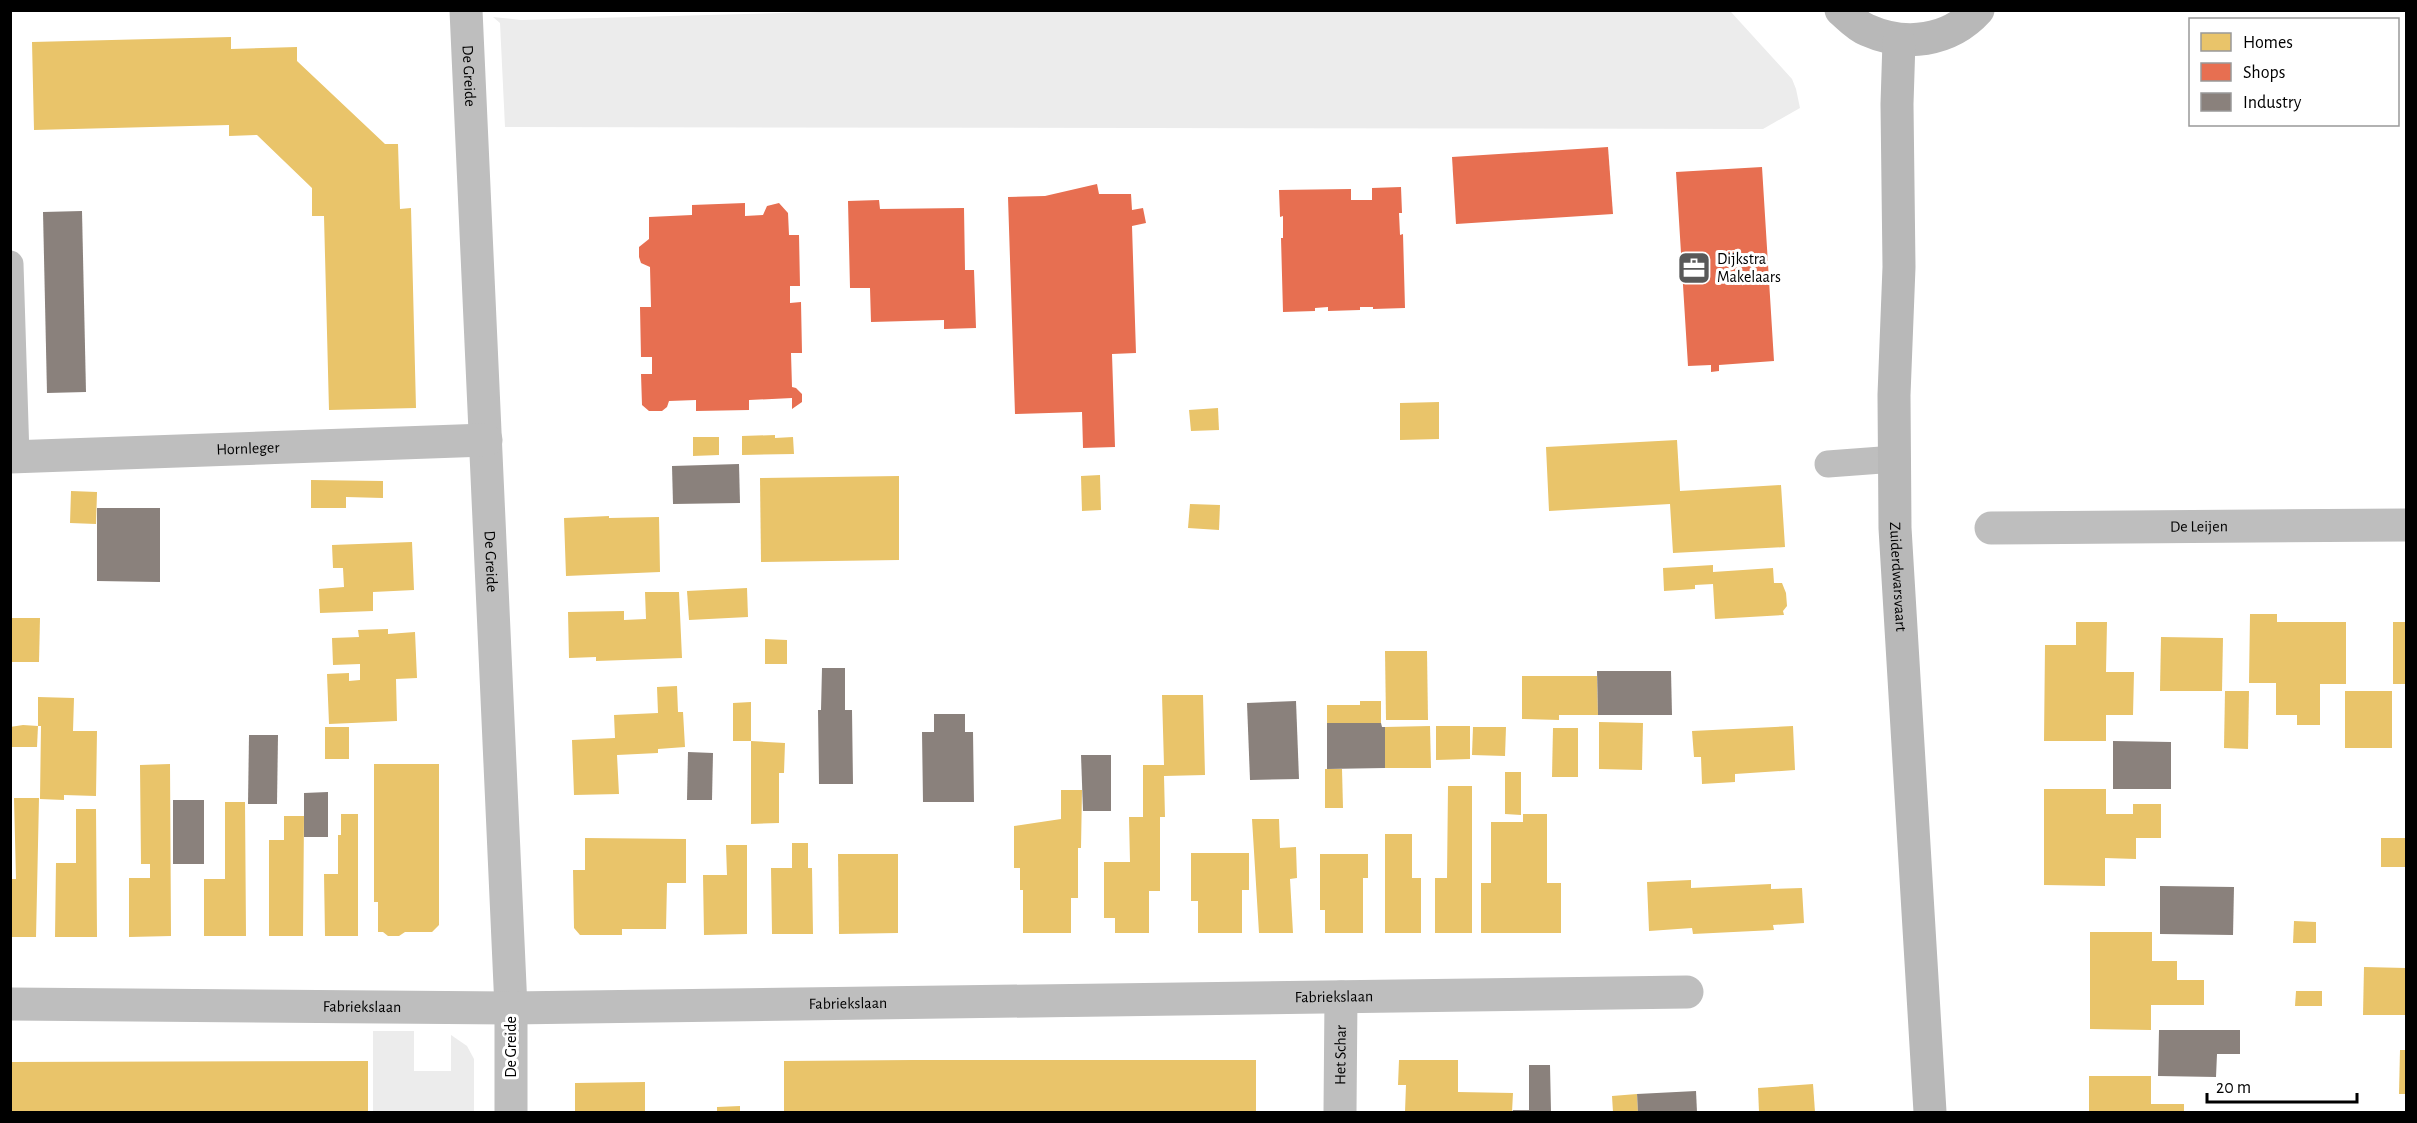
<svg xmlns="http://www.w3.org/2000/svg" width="2417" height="1123" font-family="'Alegreya Sans',sans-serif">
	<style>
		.green { fill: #ececec }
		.homes { fill: #e9c46a }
		.shops { fill: #e76f51 }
		.industry { fill: #8a817c }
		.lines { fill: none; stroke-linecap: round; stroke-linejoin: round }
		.lane { stroke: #bebebe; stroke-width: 27 }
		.street { stroke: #bebebe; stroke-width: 33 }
		.secondary { stroke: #b8b8b8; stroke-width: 33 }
		.labels { text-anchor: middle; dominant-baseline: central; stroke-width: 6; stroke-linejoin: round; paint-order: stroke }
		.street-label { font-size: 16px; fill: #000; stroke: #fff }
		.poi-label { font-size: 16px; fill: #000; stroke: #fff; text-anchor: start }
	</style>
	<rect width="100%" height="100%" fill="#fff"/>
	<g class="green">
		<path d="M 898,10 L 1714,11 L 1731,12 L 1792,79 L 1796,89 L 1800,108 L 1763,129 L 505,127 L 500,23 L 493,17 L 521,20 Z"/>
		<path d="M 373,1031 L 414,1031 L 414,1071 L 451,1071 L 451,1035 L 467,1046 L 474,1059 L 474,1112 L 373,1112 Z"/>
	</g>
	<g class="homes">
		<path d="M 231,37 L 231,49 L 297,47 L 297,61 L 385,144 L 398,144 L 400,209 L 411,208 L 416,408 L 329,410 L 324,216 L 312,216 L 312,188 L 257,135 L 229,136 L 229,125 L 34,130 L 32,42 Z"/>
		<path d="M 1439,402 L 1439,439 L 1400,440 L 1400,403 Z"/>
		<path d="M 1218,408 L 1219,430 L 1191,431 L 1189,410 Z"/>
		<path d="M 775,435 L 775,438 L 793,437 L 794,454 L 742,455 L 742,436 Z"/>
		<path d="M 693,437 L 719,437 L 719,455 L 693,456 Z"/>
		<path d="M 1677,440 L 1680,491 L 1781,485 L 1785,547 L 1673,553 L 1670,504 L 1549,511 L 1546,447 Z"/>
		<path d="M 1100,475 L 1101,510 L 1082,511 L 1081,476 Z"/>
		<path d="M 899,476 L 899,560 L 761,562 L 760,478 Z"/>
		<path d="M 311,480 L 383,481 L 383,498 L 346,497 L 346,508 L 311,508 Z"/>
		<path d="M 71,491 L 97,492 L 96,524 L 70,523 Z"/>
		<path d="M 1190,504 L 1220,505 L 1219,530 L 1188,528 Z"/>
		<path d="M 609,516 L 609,518 L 659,517 L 660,572 L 566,576 L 564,518 Z"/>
		<path d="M 412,542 L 414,590 L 373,592 L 373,611 L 320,613 L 319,589 L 344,587 L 343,568 L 333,568 L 332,545 Z"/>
		<path d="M 1713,565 L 1713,572 L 1773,568 L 1774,583 L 1782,583 L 1786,593 L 1787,606 L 1783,611 L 1784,615 L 1715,619 L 1713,584 L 1695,585 L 1695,589 L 1664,591 L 1663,568 Z"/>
		<path d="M 747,588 L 748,617 L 689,620 L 687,591 Z"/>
		<path d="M 645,592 L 679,592 L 682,658 L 596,661 L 596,657 L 569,658 L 568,612 L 624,611 L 624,620 L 646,619 Z"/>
		<path d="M 2250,614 L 2277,614 L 2277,622 L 2346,622 L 2346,684 L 2320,684 L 2320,725 L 2297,725 L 2297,715 L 2276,715 L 2276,683 L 2249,683 Z"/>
		<path d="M 10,618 L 40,618 L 39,662 L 10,662 Z"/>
		<path d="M 2076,622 L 2107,622 L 2106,672 L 2134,672 L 2133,715 L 2106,715 L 2106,741 L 2044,741 L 2045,645 L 2076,645 Z"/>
		<rect x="2393" y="622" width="13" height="62"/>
		<path d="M 388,629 L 388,634 L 415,632 L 417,678 L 396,679 L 397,721 L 329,724 L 327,674 L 349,673 L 349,681 L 360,680 L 360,664 L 333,665 L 332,638 L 359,637 L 358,630 Z"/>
		<path d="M 2161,637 L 2223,638 L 2222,691 L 2160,691 Z"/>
		<path d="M 765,639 L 787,640 L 787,664 L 765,664 Z"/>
		<path d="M 1385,651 L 1427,651 L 1428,720 L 1386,720 Z"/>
		<path d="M 1522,676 L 1597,676 L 1598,715 L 1559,715 L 1559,720 L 1522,719 Z"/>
		<path d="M 677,686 L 678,712 L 683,712 L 685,747 L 658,749 L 658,753 L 617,755 L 619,794 L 574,795 L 572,740 L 615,738 L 614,715 L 658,713 L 657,687 Z"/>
		<path d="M 2225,691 L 2249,691 L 2248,749 L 2224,748 Z"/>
		<rect x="2345" y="691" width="47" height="57"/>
		<path d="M 1162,695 L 1203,695 L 1205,775 L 1164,776 L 1165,817 L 1160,817 L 1160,891 L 1149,891 L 1149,933 L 1115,933 L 1115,918 L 1104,918 L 1104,862 L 1130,862 L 1129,817 L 1143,817 L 1143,765 L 1164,765 Z"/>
		<path d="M 38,697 L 74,698 L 73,731 L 97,731 L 96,796 L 64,795 L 64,800 L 40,799 L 41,726 L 38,726 Z"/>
		<path d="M 1360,701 L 1381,701 L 1381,723 L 1327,723 L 1327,705 L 1360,705 Z"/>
		<path d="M 751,702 L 751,741 L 733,741 L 733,703 Z"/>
		<path d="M 1599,722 L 1643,723 L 1642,770 L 1599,769 Z"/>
		<path d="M 23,725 L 38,726 L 37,747 L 10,747 L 10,727 Z"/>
		<path d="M 1430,726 L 1431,768 L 1385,768 L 1385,727 Z"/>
		<path d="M 1436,726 L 1470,726 L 1470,759 L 1436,760 Z"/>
		<path d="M 1793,726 L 1795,770 L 1735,774 L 1735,782 L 1702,784 L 1701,757 L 1694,757 L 1692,731 Z"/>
		<rect x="325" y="727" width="24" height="32"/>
		<path d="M 1473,727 L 1506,727 L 1505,756 L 1472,755 Z"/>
		<path d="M 1553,728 L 1578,728 L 1578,777 L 1552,777 Z"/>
		<path d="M 751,741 L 785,743 L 784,773 L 779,773 L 779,823 L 751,824 Z"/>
		<path d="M 170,764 L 171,936 L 129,937 L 129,878 L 150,878 L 150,864 L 141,864 L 140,765 Z"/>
		<path d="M 374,764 L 439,764 L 439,925 L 432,932 L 405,932 L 399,936 L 388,936 L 383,932 L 378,932 L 378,902 L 374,902 Z"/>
		<path d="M 1325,769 L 1342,769 L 1343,808 L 1325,808 Z"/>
		<path d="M 1505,772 L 1521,772 L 1521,815 L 1505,814 Z"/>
		<path d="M 1448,786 L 1472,786 L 1472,933 L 1435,933 L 1435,878 L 1447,878 Z"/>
		<path d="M 2044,789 L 2106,789 L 2106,814 L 2133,814 L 2133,804 L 2161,804 L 2161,838 L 2136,838 L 2136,859 L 2105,858 L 2105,886 L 2044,885 Z"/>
		<path d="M 1061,790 L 1082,790 L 1081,848 L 1078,848 L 1078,898 L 1071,898 L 1071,933 L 1023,933 L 1023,890 L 1020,890 L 1020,868 L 1014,868 L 1014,826 L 1061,819 Z"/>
		<path d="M 14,798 L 39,798 L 36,937 L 10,937 L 10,879 L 16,879 Z"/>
		<path d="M 225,802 L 245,802 L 246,936 L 204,936 L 204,879 L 225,879 Z"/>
		<path d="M 76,809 L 96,809 L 97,937 L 55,937 L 56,863 L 76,863 Z"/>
		<path d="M 341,814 L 358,814 L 358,936 L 325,936 L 324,874 L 338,874 L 338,835 L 341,835 Z"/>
		<path d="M 1523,814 L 1547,814 L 1547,883 L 1561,883 L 1561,933 L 1481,933 L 1481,883 L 1491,883 L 1491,822 L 1523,822 Z"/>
		<path d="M 284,816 L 304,816 L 303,936 L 269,936 L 269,840 L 284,840 Z"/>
		<path d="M 1252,819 L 1279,819 L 1280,848 L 1296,847 L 1297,878 L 1290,879 L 1293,933 L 1259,933 Z"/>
		<path d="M 1385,834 L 1412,834 L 1412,878 L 1421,878 L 1421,933 L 1385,933 Z"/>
		<path d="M 585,838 L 686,839 L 686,883 L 667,883 L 666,929 L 622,929 L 622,935 L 580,935 L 574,928 L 573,870 L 585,870 Z"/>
		<rect x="2381" y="838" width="25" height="29"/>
		<path d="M 792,843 L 808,843 L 808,868 L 812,868 L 813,934 L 772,934 L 771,868 L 792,868 Z"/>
		<path d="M 726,845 L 747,845 L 747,934 L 704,935 L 703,875 L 727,875 Z"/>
		<path d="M 1191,853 L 1249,853 L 1249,890 L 1242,890 L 1242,933 L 1198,933 L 1198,901 L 1191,901 Z"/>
		<path d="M 838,854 L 898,854 L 898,933 L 839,934 Z"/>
		<path d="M 1320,854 L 1368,854 L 1368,878 L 1363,878 L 1363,933 L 1325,933 L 1325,910 L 1320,910 Z"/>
		<path d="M 1691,880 L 1691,888 L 1771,884 L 1771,889 L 1802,888 L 1804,923 L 1773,925 L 1774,930 L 1693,934 L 1692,928 L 1649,931 L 1647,882 Z"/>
		<path d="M 2294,921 L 2316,922 L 2316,943 L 2293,943 Z"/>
		<path d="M 2090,932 L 2152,932 L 2152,961 L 2177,961 L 2177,980 L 2204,980 L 2204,1005 L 2151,1005 L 2151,1030 L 2090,1029 Z"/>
		<path d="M 2364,967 L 2406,968 L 2406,1015 L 2363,1015 Z"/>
		<path d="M 2296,991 L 2322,991 L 2322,1006 L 2295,1006 Z"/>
		<path d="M 2400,1050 L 2406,1050 L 2406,1094 L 2399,1094 Z"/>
		<path d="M 913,1060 L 1256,1060 L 1256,1112 L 784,1112 L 784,1061 Z"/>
		<path d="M 1399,1060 L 1458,1060 L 1458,1092 L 1513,1093 L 1512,1112 L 1405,1112 L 1406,1085 L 1398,1085 Z"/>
		<path d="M 368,1061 L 368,1112 L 10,1112 L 10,1062 Z"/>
		<path d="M 2089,1076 L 2151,1076 L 2151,1104 L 2184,1104 L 2184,1112 L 2089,1112 Z"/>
		<path d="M 645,1082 L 645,1112 L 575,1112 L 575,1083 Z"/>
		<path d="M 1813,1084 L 1815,1112 L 1759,1112 L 1758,1088 Z"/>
		<path d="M 1637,1094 L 1638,1112 L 1613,1112 L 1612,1096 Z"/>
		<path d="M 740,1106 L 740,1112 L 717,1112 L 717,1107 Z"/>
	</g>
	<g class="shops">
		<path d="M 1608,147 L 1613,214 L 1456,224 L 1452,157 Z"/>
		<path d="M 1762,167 L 1774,361 L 1719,365 L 1719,371 L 1711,372 L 1711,365 L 1688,366 L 1676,172 Z"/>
		<path d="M 1097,184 L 1099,194 L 1131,194 L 1132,210 L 1143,208 L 1146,223 L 1132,226 L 1136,353 L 1112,354 L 1115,447 L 1083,448 L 1082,412 L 1015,414 L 1008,197 L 1045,196 Z"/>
		<path d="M 1401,187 L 1402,213 L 1399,213 L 1400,235 L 1403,234 L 1405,308 L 1373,309 L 1373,307 L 1360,307 L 1360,310 L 1328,311 L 1328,307 L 1315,308 L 1315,311 L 1283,312 L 1281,238 L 1283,238 L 1283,216 L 1280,217 L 1279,190 L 1351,189 L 1351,200 L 1372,200 L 1372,188 Z"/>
		<path d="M 879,200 L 880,209 L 964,208 L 965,270 L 974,270 L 976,328 L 944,329 L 944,320 L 871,322 L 870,288 L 850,288 L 848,201 Z"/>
		<path d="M 745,203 L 745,216 L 763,215 L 767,206 L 779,203 L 788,213 L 789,235 L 799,235 L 800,286 L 790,286 L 790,303 L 801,302 L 802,353 L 791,353 L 792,387 L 796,388 L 802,394 L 802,402 L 792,409 L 792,398 L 749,400 L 749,410 L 696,411 L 696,400 L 669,401 L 667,407 L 662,411 L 649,411 L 642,405 L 641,374 L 652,374 L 652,357 L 641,357 L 640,307 L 651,307 L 650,267 L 641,263 L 639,257 L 639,247 L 649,239 L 649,217 L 692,215 L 692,205 Z"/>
	</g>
	<g class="industry">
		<path d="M 82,211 L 86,392 L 47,393 L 43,212 Z"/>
		<path d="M 739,464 L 740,503 L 673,504 L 672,466 Z"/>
		<path d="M 97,508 L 160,508 L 160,582 L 97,581 Z"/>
		<path d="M 822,668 L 845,668 L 845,710 L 852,710 L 853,784 L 819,784 L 818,710 L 821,710 Z"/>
		<path d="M 1597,671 L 1671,671 L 1672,715 L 1598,715 Z"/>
		<path d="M 1296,701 L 1299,779 L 1250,780 L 1247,703 Z"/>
		<path d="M 934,714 L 965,714 L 965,732 L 973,732 L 974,802 L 923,802 L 922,732 L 934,732 Z"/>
		<path d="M 1327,723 L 1381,723 L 1382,727 L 1385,727 L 1385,768 L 1327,769 Z"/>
		<path d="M 249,735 L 278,735 L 277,804 L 248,804 Z"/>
		<path d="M 2113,741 L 2171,742 L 2171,789 L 2113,789 Z"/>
		<path d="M 688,752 L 713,753 L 712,800 L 687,800 Z"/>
		<path d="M 1081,755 L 1111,755 L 1111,811 L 1083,811 Z"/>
		<path d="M 328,792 L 328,837 L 304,837 L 304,793 Z"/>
		<rect x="173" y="800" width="31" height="64"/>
		<path d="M 2160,886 L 2234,887 L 2233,935 L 2160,934 Z"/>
		<path d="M 2159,1030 L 2240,1030 L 2240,1054 L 2217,1054 L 2216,1077 L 2158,1076 Z"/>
		<path d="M 1529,1065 L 1550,1065 L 1551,1112 L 1512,1112 L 1513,1110 L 1529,1110 Z"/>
		<path d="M 1696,1091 L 1697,1112 L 1638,1112 L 1637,1094 Z"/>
	</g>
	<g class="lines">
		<g class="lane">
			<path d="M 10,264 L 16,457"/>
			<path d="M 1828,464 L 1895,459"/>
		</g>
		<g class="street">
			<path id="s1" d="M 466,10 L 511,1008 L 511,1112"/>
			<path id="s2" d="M 10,457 L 486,440"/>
			<path id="s3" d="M 1991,528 L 2406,525"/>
			<path id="s4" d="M 10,1004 L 511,1008 L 1687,992"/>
			<path id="s5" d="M 1340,1112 L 1341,997"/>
		</g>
		<g class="secondary">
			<path d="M 1841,10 C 1849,17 1857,26 1867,30 C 1905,47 1949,42 1978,10"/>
			<path id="s6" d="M 1899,41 L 1897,104 L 1899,267 L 1894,395 L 1895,528 L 1930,1112"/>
		</g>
	</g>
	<defs>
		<g id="office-square" transform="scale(1.725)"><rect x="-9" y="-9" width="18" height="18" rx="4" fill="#595959" stroke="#fff"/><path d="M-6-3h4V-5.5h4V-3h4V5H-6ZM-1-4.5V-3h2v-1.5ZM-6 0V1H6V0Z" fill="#fff"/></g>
	</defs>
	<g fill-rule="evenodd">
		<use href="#office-square" x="1694" y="268"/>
	</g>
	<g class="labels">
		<g class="street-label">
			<text stroke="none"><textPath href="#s1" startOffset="66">De Greide</textPath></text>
			<text stroke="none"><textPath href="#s2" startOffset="238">Hornleger</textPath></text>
			<text stroke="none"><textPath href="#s3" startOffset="208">De Leijen</textPath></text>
			<text stroke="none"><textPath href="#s1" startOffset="552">De Greide</textPath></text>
			<text stroke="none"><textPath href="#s6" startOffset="536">Zuiderdwarsvaart</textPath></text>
			<text stroke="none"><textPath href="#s4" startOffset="1324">Fabriekslaan</textPath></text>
			<text stroke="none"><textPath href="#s4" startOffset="838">Fabriekslaan</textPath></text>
			<text stroke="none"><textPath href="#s4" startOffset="352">Fabriekslaan</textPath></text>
			<text transform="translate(511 1047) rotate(-90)">De Greide</text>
			<text stroke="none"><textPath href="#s5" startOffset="57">Het Schar</textPath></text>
		</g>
		<g class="poi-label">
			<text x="1717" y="259">Dijkstra<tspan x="1717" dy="18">Makelaars</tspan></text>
		</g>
	</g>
	<rect width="2417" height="1123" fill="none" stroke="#000000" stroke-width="24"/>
	<rect x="2189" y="18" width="210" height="108" fill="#ffffff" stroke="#999999" stroke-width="1.5"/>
	<rect x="2201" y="33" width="30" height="18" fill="#e9c46a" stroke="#999999" stroke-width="1.5"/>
	<text x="2243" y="48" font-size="18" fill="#000000">Homes</text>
	<rect x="2201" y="63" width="30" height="18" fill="#e76f51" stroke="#999999" stroke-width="1.5"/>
	<text x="2243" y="78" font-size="18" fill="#000000">Shops</text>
	<rect x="2201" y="93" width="30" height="18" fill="#8a817c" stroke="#999999" stroke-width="1.5"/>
	<text x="2243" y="108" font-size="18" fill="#000000">Industry</text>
	<path d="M2207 1093v9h150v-9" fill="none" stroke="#000000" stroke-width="3"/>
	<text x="2216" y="1093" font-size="18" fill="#000000" stroke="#ffffff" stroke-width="4.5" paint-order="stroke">20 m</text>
</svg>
